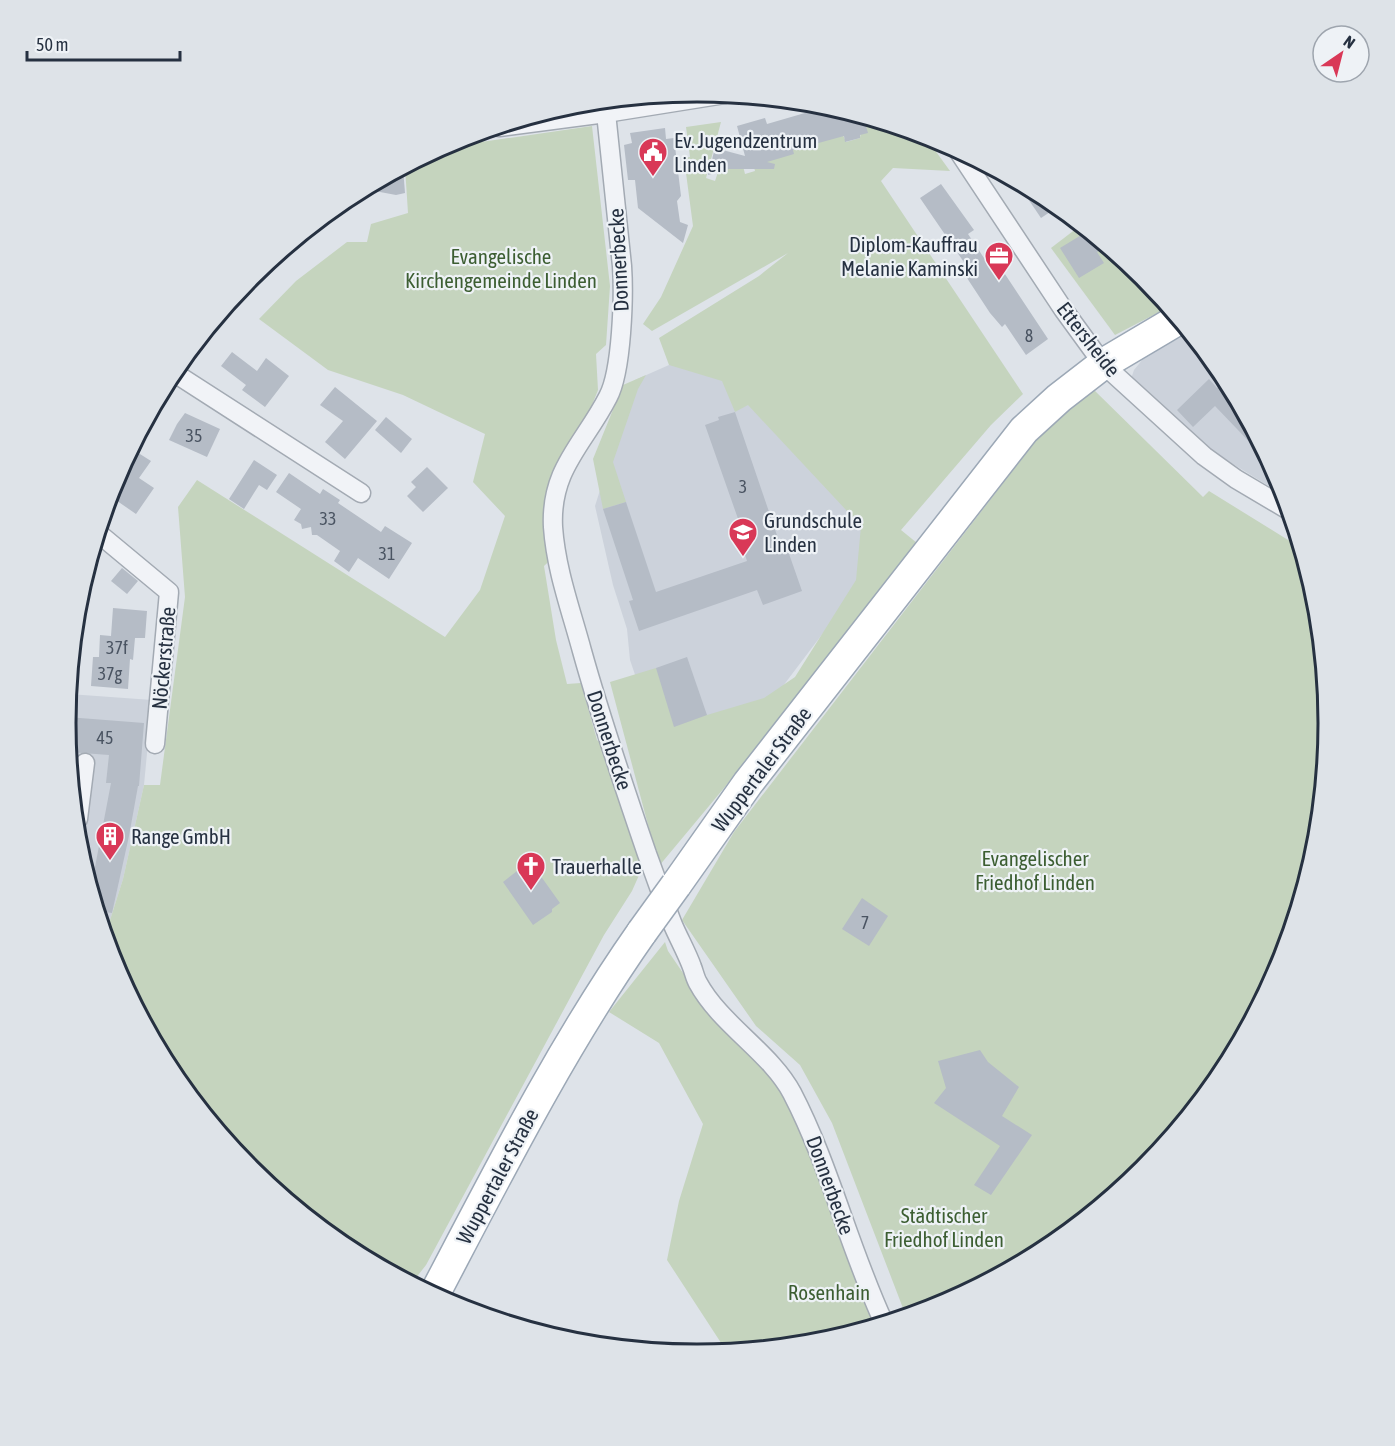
<svg xmlns="http://www.w3.org/2000/svg" width="1395" height="1446" font-family="'Asap Condensed',sans-serif">
	<style>
		.built { fill: #ccd2db }
		.green { fill: #c5d4be }
		.building { fill: #b5bcc6 }
		.lines { fill: none; stroke-linecap: round; stroke-linejoin: round }
		.minor-casing { stroke: #a3aab3; stroke-width: 21 }
		.primary-casing { stroke: #9ca8b6; stroke-width: 33 }
		.minor { stroke: #f1f3f7; stroke-width: 18 }
		.primary { stroke: #fff; stroke-width: 30 }
		.primary-bridge-casing { stroke: #9ca8b6; stroke-width: 33; stroke-linecap: butt }
		.primary-bridge { stroke: #fff; stroke-width: 30 }
		.labels { text-anchor: middle; dominant-baseline: central; stroke-width: 4.5; stroke-linejoin: round; paint-order: stroke }
		.number-label { font-size: 18px; fill: #4a5462 }
		.poi-label { font-size: 21px; fill: #263141; stroke: #eef2f6; text-anchor: start }
		.park-label { font-size: 21px; fill: #3c5e32; stroke: #eef2f6 }
		.street-label { font-size: 21px; fill: #263141; stroke: #eef2f6 }
		.rim { fill: none; stroke: #263141; stroke-width: 3 }
	</style>
	<rect width="100%" height="100%" fill="#dee3e9"/>
	<g class="built">
		<path d="M 1190,333 L 1223,372 L 1281,482 L 1285,496 L 1207,448 L 1131,379 L 1134,370 L 1147,354 Z"/>
		<path d="M 714,352 L 901,530 L 702,793 L 669,774 L 630,660 L 627,629 L 613,585 L 595,506 L 635,380 L 669,365 Z"/>
		<path d="M 69,694 L 152,700 L 144,785 L 123,879 L 105,936 L 78,846 L 66,723 Z"/>
	</g>
	<g class="green">
		<path d="M 863,116 L 924,135 L 950,171 L 893,168 L 881,181 L 1023,394 L 991,425 L 901,530 L 917,543 L 724,788 L 659,866 L 610,682 L 656,668 L 707,715 L 764,698 L 795,677 L 856,580 L 861,526 L 748,405 L 735,412 L 722,381 L 669,365 L 659,338 L 759,276 L 788,253 L 652,331 L 643,324 L 661,297 L 693,226 L 684,158 L 690,157 L 686,127 L 721,122 L 706,178 L 715,181 L 719,169 L 743,166 L 745,174 L 755,171 L 753,163 L 792,147 L 843,135 L 846,142 L 860,138 Z"/>
		<path d="M 592,126 L 610,286 L 606,345 L 596,354 L 598,390 L 576,446 L 563,505 L 561,550 L 544,566 L 556,640 L 567,684 L 581,683 L 597,740 L 611,752 L 644,864 L 632,891 L 604,935 L 426,1265 L 412,1283 L 346,1248 L 251,1169 L 172,1074 L 114,964 L 105,936 L 123,879 L 144,785 L 160,785 L 185,597 L 178,507 L 197,480 L 445,637 L 480,590 L 505,516 L 473,482 L 485,434 L 403,395 L 328,370 L 259,319 L 296,281 L 347,242 L 367,242 L 371,224 L 408,213 L 405,167 L 440,148 Z"/>
		<path d="M 1081,225 L 1144,277 L 1169,307 L 1115,335 L 1051,248 Z"/>
		<path d="M 646,375 L 638,389 L 613,462 L 626,502 L 603,509 L 593,459 L 623,385 Z"/>
		<path d="M 1094,390 L 1203,497 L 1209,491 L 1301,548 L 1317,600 L 1329,723 L 1317,847 L 1281,965 L 1222,1074 L 1144,1170 L 1048,1248 L 939,1307 L 906,1316 L 832,1123 L 800,1065 L 756,1026 L 682,920 L 734,832 L 1051,421 Z"/>
		<path d="M 665,942 L 668,951 L 698,995 L 784,1088 L 887,1322 L 820,1342 L 727,1352 L 667,1260 L 679,1201 L 703,1124 L 659,1043 L 609,1012 Z"/>
	</g>
	<g class="building">
		<path d="M 829,106 L 863,116 L 868,133 L 860,135 L 860,138 L 845,142 L 844,136 L 793,150 L 794,154 L 767,162 L 775,164 L 774,169 L 729,169 L 708,175 L 715,148 L 745,156 L 737,126 L 765,118 L 767,124 Z"/>
		<path d="M 665,128 L 666,139 L 674,138 L 681,196 L 677,201 L 680,222 L 688,225 L 683,243 L 638,208 L 635,180 L 628,180 L 624,145 L 632,143 L 630,133 Z"/>
		<path d="M 403,168 L 405,193 L 396,195 L 364,189 Z"/>
		<path d="M 1016,181 L 1049,198 L 1059,206 L 1041,218 Z"/>
		<path d="M 941,184 L 974,230 L 968,234 L 988,264 L 995,259 L 1048,339 L 1026,355 L 1005,324 L 1002,327 L 990,313 L 967,278 L 972,274 L 920,198 Z"/>
		<path d="M 1088,231 L 1101,250 L 1097,252 L 1104,263 L 1079,278 L 1060,248 Z"/>
		<path d="M 232,352 L 257,371 L 266,358 L 289,376 L 265,407 L 242,390 L 246,385 L 221,366 Z"/>
		<path d="M 1209,379 L 1217,388 L 1226,379 L 1264,450 L 1260,453 L 1215,406 L 1193,427 L 1177,410 Z"/>
		<path d="M 335,387 L 377,421 L 345,459 L 325,442 L 343,421 L 320,405 Z"/>
		<path d="M 735,412 L 782,550 L 787,548 L 802,591 L 763,605 L 757,590 L 639,631 L 629,601 L 633,600 L 603,509 L 626,502 L 656,592 L 747,561 L 744,552 L 749,550 L 705,425 L 719,420 L 718,417 Z"/>
		<path d="M 185,413 L 220,429 L 207,457 L 169,440 L 177,424 Z"/>
		<path d="M 386,417 L 412,439 L 401,453 L 375,430 Z"/>
		<path d="M 132,449 L 151,461 L 139,478 L 154,488 L 136,514 L 110,496 L 114,481 Z"/>
		<path d="M 254,460 L 277,475 L 267,490 L 259,485 L 244,509 L 229,499 Z"/>
		<path d="M 427,467 L 448,488 L 423,512 L 407,496 L 416,487 L 411,482 Z"/>
		<path d="M 289,473 L 320,494 L 323,489 L 340,500 L 338,503 L 381,532 L 385,526 L 412,543 L 389,579 L 358,558 L 349,572 L 334,561 L 340,551 L 317,535 L 312,535 L 311,527 L 302,529 L 301,524 L 294,520 L 301,509 L 276,492 Z"/>
		<path d="M 122,568 L 138,581 L 127,594 L 111,581 Z"/>
		<path d="M 113,608 L 147,611 L 145,638 L 135,638 L 133,660 L 130,659 L 128,689 L 91,686 L 93,657 L 99,657 L 100,635 L 111,636 Z"/>
		<path d="M 687,657 L 707,715 L 674,727 L 656,668 Z"/>
		<path d="M 67,717 L 144,723 L 139,786 L 138,786 L 129,836 L 112,913 L 98,911 L 91,888 L 111,783 L 106,783 L 109,755 L 69,752 Z"/>
		<path d="M 530,861 L 560,903 L 552,909 L 552,912 L 533,925 L 503,882 Z"/>
		<path d="M 862,898 L 888,916 L 869,946 L 842,929 Z"/>
		<path d="M 980,1050 L 988,1062 L 1019,1087 L 1002,1116 L 1032,1135 L 991,1195 L 974,1185 L 1000,1146 L 934,1103 L 946,1088 L 938,1061 Z"/>
	</g>
	<g class="lines">
		<g class="minor-casing">
			<g id="minor">
				<path d="M 606,113 L 622,266 C 624,296 622,371 608,397 C 584,444 550,469 553,527 C 556,570 571,610 582,651 C 601,719 624,787 647,854 C 656,878 664,902 673,925 C 679,939 687,953 692,967 C 694,972 695,978 698,983 C 720,1024 771,1053 792,1093 C 830,1166 849,1248 884,1323"/>
				<path d="M 499,127 L 606,113 L 725,94"/>
				<path d="M 957,149 L 1063,309 L 1103,364 L 1204,456 L 1236,479 L 1290,511"/>
				<path d="M 173,372 L 361,493"/>
				<path d="M 98,533 L 169,592 L 155,744"/>
				<path d="M 75,819 L 78,819 L 85,763"/>
			</g>
		</g>
		<g class="primary-casing">
			<g id="primary">
				<path d="M 676,885 L 748,783 L 1024,430 L 1059,398 L 1103,364 L 1179,319"/>
				<path d="M 434,1295 C 499,1171 562,1046 642,932"/>
			</g>
		</g>
		<use href="#minor" class="minor"/>
		<use href="#primary" class="primary"/>
		<g class="primary-bridge-casing">
			<path id="primary-bridge" d="M 642,932 L 676,885"/>
		</g>
		<use href="#primary-bridge" class="primary-bridge"/>
	</g>
	<defs>
		<g id="civic-pin" transform="scale(1.5)"><path d="M0 17L-7.5 6A9.5 9.5 0 1 1 7.5 6Z" fill="#d93857" stroke="#eef2f6"/><path d="M-.6-6.5H3V-4.5H.6V-3L4-1V1h2V6H-6V1h2V-1L-.6-3ZM-1.2 2.5V6h2.4V2.5Z" fill="#fff"/></g>
		<g id="office-pin" transform="scale(1.5)"><path d="M0 17L-7.5 6A9.5 9.5 0 1 1 7.5 6Z" fill="#d93857" stroke="#eef2f6"/><path d="M-6-3h4V-5.5h4V-3h4V5H-6ZM-1-4.5V-3h2v-1.5ZM-6 0V1H6V0Z" fill="#fff"/></g>
		<g id="school-pin" transform="scale(1.5)"><path d="M0 17L-7.5 6A9.5 9.5 0 1 1 7.5 6Z" fill="#d93857" stroke="#eef2f6"/><path d="M0-5L7-2L0 1L-7-2ZM-4 1L0 2.5L4 1V4Q0 6-4 4Z" fill="#fff"/></g>
		<g id="building-pin" transform="scale(1.5)"><path d="M0 17L-7.5 6A9.5 9.5 0 1 1 7.5 6Z" fill="#d93857" stroke="#eef2f6"/><path d="M-4-6H4V6H1V3H-1V6H-4ZM-2.5-4.3h1.7v1.8h-1.7ZM.8-4.3h1.7v1.8H.8ZM-2.5-1h1.7V.8h-1.7ZM.8-1h1.7V.8H.8Z" fill="#fff"/></g>
		<g id="church-pin" transform="scale(1.5)"><path d="M0 17L-7.5 6A9.5 9.5 0 1 1 7.5 6Z" fill="#d93857" stroke="#eef2f6"/><path d="M-1.2-6h2.4v3.5h3.3v2.4h-3.3V6h-2.4V-.1h-3.3v-2.4h3.3Z" fill="#fff"/></g>
	</defs>
	<g fill-rule="evenodd">
		<use href="#civic-pin" x="653" y="152"/>
		<use href="#office-pin" x="999" y="256"/>
		<use href="#school-pin" x="743" y="532"/>
		<use href="#building-pin" x="110" y="836"/>
		<use href="#church-pin" x="531" y="866"/>
	</g>
	<g class="labels">
		<g class="number-label">
			<text x="1029" y="335">8</text>
			<text x="194" y="435">35</text>
			<text x="743" y="486">3</text>
			<text x="328" y="518">33</text>
			<text x="387" y="553">31</text>
			<text x="117" y="647">37f</text>
			<text x="110" y="673">37g</text>
			<text x="105" y="737">45</text>
			<text x="865" y="922">7</text>
		</g>
		<g class="poi-label">
			<text x="674" y="140">Ev. Jugendzentrum<tspan x="674" dy="24">Linden</tspan></text>
			<text x="978" y="244" text-anchor="end">Diplom-Kauffrau<tspan x="978" dy="24">Melanie Kaminski</tspan></text>
			<text x="764" y="520">Grundschule<tspan x="764" dy="24">Linden</tspan></text>
			<text x="131" y="836">Range GmbH</text>
			<text x="552" y="866">Trauerhalle</text>
		</g>
		<g class="park-label">
			<text x="501" y="256">Evangelische<tspan x="501" dy="24">Kirchengemeinde Linden</tspan></text>
			<text x="1035" y="858">Evangelischer<tspan x="1035" dy="24">Friedhof Linden</tspan></text>
			<text x="944" y="1215">Städtischer<tspan x="944" dy="24">Friedhof Linden</tspan></text>
			<text x="829" y="1292">Rosenhain</text>
		</g>
		<g class="street-label">
			<text transform="translate(618 260) rotate(-93)">Donnerbecke</text>
			<text transform="translate(1089 339) rotate(52)">Ettersheide</text>
			<text transform="translate(163 658) rotate(-85)">Nöckerstraße</text>
			<text transform="translate(610 740) rotate(72)">Donnerbecke</text>
			<text transform="translate(761 769) rotate(-53)">Wuppertaler Straße</text>
			<text transform="translate(497 1176) rotate(-62)">Wuppertaler Straße</text>
			<text transform="translate(831 1185) rotate(70)">Donnerbecke</text>
		</g>
	</g>
	<path d="M0 0H1395V1446H0ZM76 723a621 621 0 1 1 1242 0a621 621 0 1 1-1242 0Z" fill="#dee3e8" fill-rule="evenodd"/>
	<path class="rim" d="M76 723a621 621 0 1 1 1242 0a621 621 0 1 1-1242 0Z"/>
	<g transform="translate(1341 54) rotate(35)"><circle r="28" fill="#eef2f6" stroke="#9ea5ae" stroke-width="1.5"/>
	<path d="M0-4.5L10 22L0 15L-10 22Z" fill="#d93857"/>
	<text y="-9" font-size="16" font-weight="bold" text-anchor="middle" fill="#263141">N</text>
	</g>
	<path d="M27 51v9h153v-9" fill="none" stroke="#263141" stroke-width="3"/>
	<text x="36" y="51" font-size="18" fill="#263141" stroke="#eef2f6" stroke-width="4.5" paint-order="stroke">50 m</text>
</svg>
